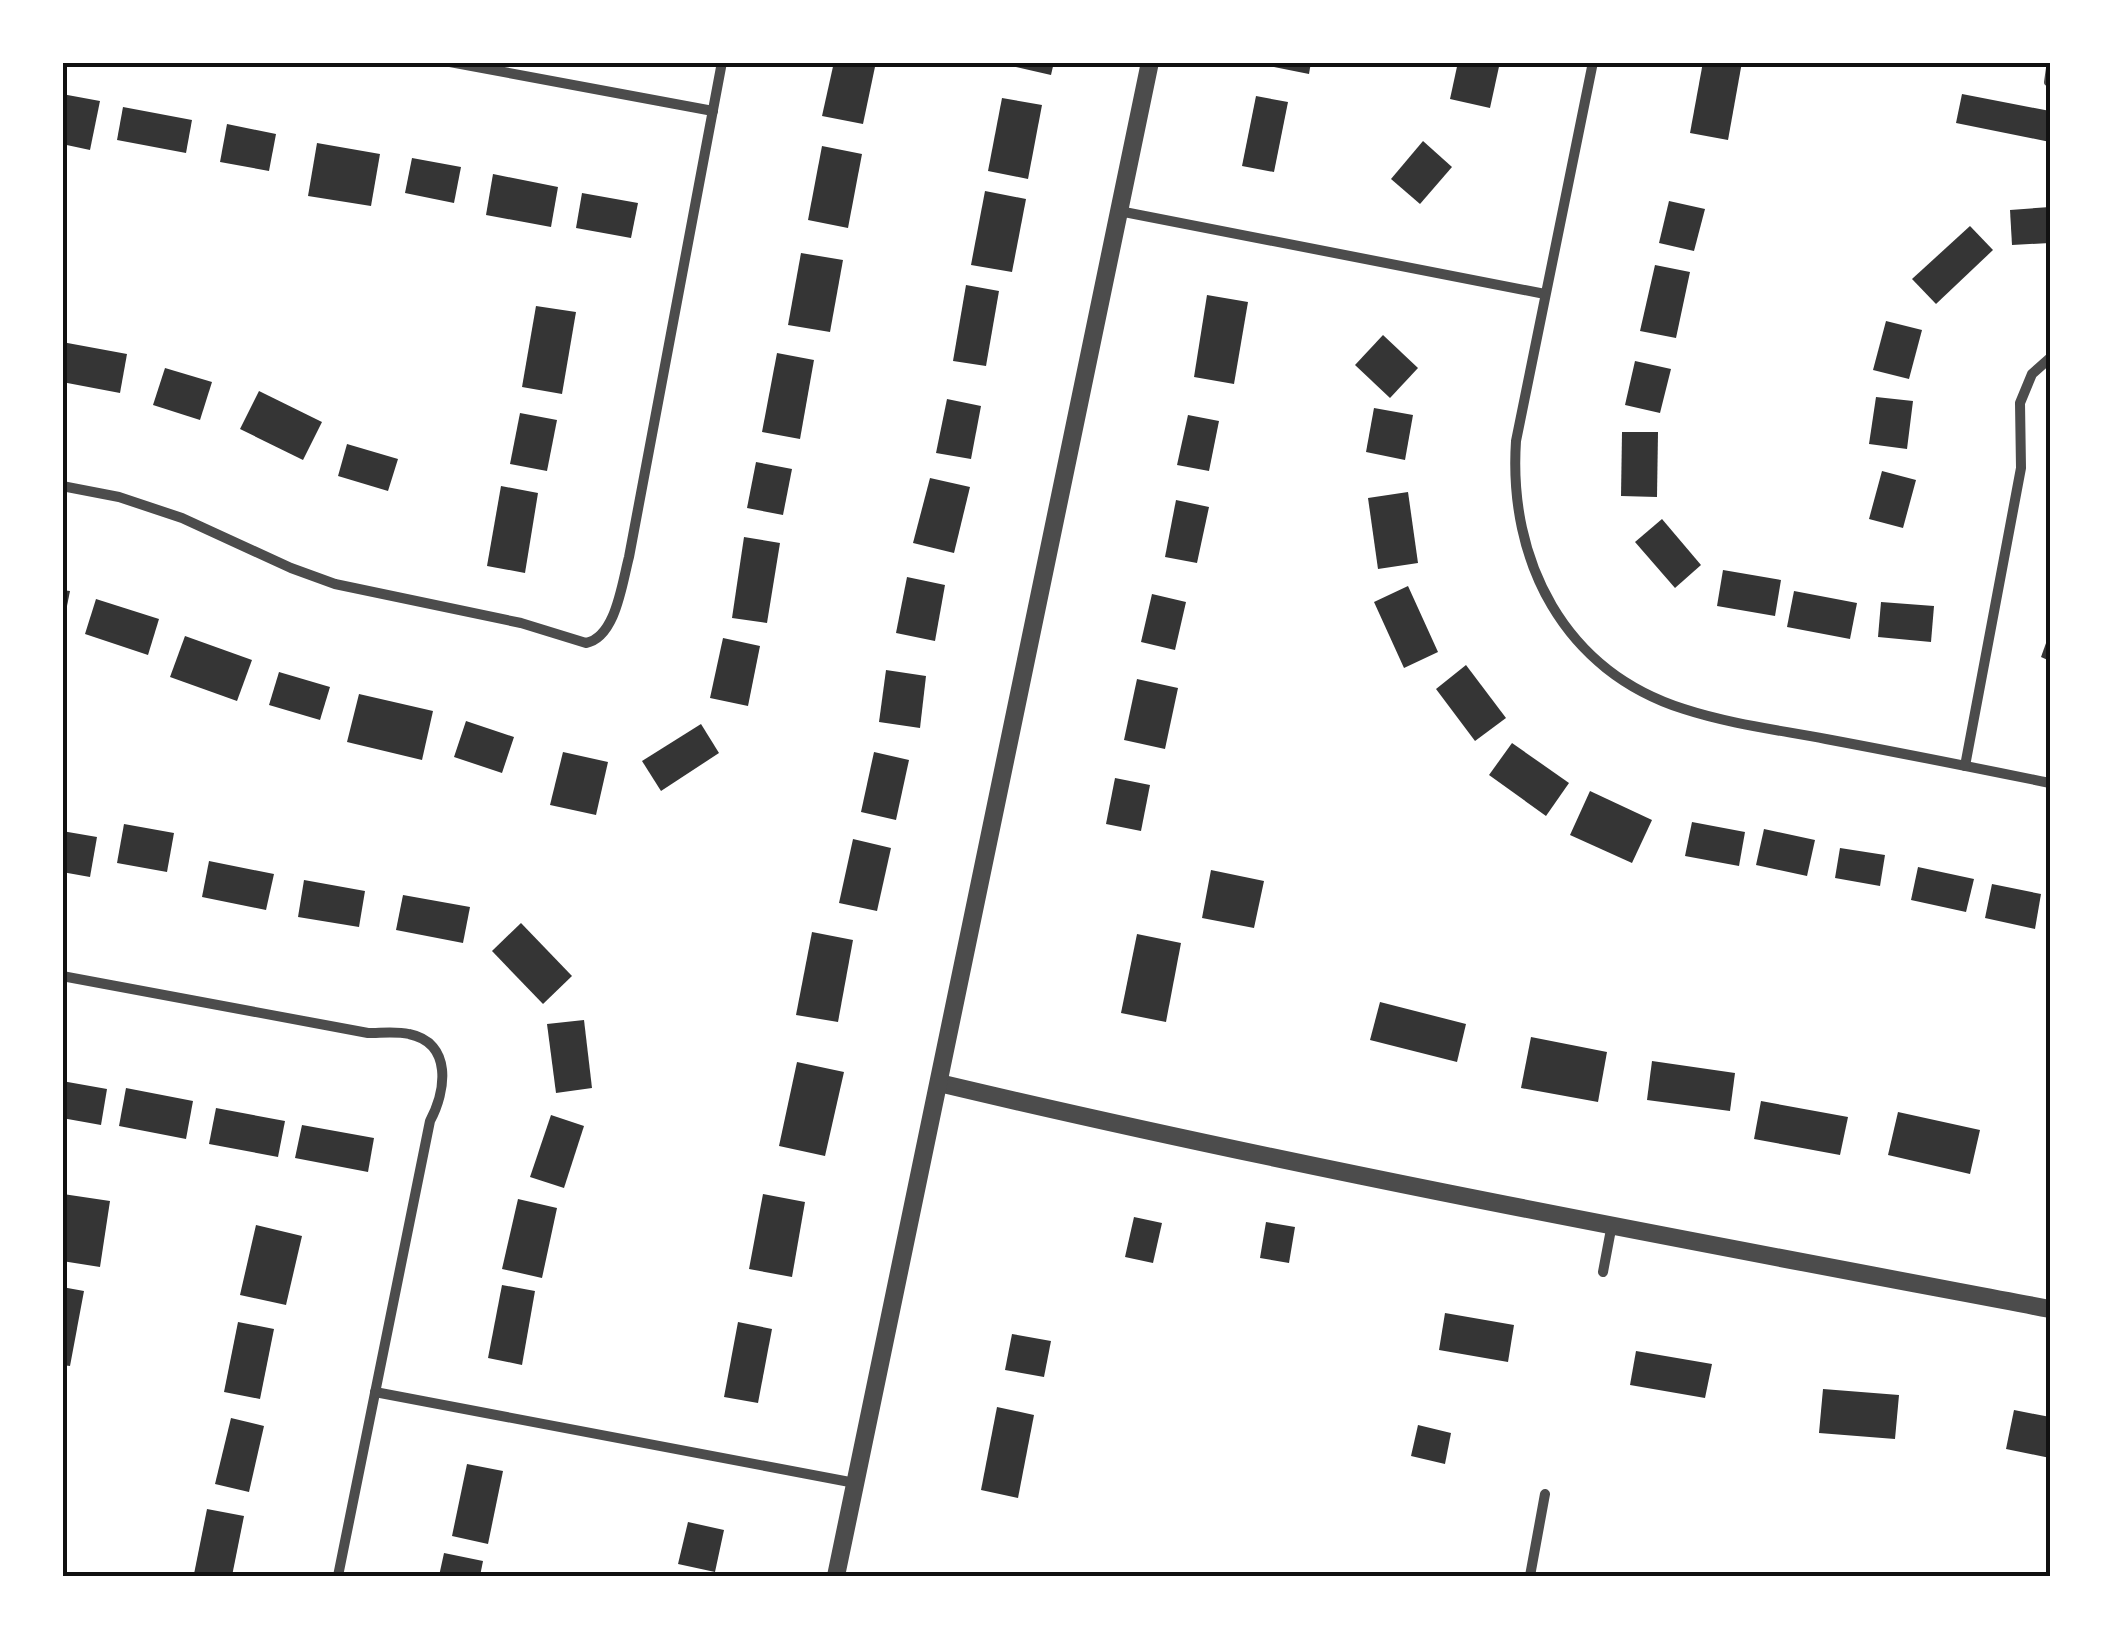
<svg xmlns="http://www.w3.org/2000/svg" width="2113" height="1639" font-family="'Zilla Slab',serif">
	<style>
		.building { fill: #353535 }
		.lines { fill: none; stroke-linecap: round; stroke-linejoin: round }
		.service { stroke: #4c4c4c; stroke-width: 8 }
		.minor { stroke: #4c4c4c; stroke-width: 10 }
		.tertiary { stroke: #4c4c4c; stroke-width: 18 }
		.neatline { fill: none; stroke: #111; stroke-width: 4 }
	</style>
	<rect width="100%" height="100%" fill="#fff"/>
	<g class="building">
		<path d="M 834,62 L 876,62 L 863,124 L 822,116 Z"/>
		<path d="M 1017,62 L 1054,62 L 1051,75 L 1016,67 Z"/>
		<path d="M 1275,62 L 1311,62 L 1309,74 L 1274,67 Z"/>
		<path d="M 1458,62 L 1500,62 L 1490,108 L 1450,99 Z"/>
		<path d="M 1703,62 L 1742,62 L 1728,140 L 1690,133 Z"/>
		<path d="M 62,94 L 100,101 L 90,150 L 62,144 Z"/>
		<path d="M 1962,94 L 2050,111 L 2050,142 L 1956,123 Z"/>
		<path d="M 1256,96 L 1288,102 L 1274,172 L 1242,166 Z"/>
		<path d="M 1002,98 L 1042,105 L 1028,179 L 988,171 Z"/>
		<path d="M 123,107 L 192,120 L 186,153 L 117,140 Z"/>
		<path d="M 227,124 L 276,134 L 269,171 L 220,162 Z"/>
		<path d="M 1423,141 L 1452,167 L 1420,204 L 1391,179 Z"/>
		<path d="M 317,143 L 380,154 L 371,206 L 308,196 Z"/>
		<path d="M 822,146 L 862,154 L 848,228 L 808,220 Z"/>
		<path d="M 412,158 L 461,167 L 454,203 L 405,193 Z"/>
		<path d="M 493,174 L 558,187 L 551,227 L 486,215 Z"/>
		<path d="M 985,191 L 1026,199 L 1012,272 L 971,265 Z"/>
		<path d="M 582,193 L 638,203 L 631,238 L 576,228 Z"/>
		<path d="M 1669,201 L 1705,209 L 1694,251 L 1659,243 Z"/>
		<path d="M 2050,207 L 2050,243 L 2012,245 L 2010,210 Z"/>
		<path d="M 1970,226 L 1993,250 L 1936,304 L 1912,279 Z"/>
		<path d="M 801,253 L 843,260 L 830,332 L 788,325 Z"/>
		<path d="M 1655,265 L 1690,272 L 1676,338 L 1640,331 Z"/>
		<path d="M 966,285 L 999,291 L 986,366 L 953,361 Z"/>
		<path d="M 1207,295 L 1248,302 L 1234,384 L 1194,377 Z"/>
		<path d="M 536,306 L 576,312 L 562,394 L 522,387 Z"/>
		<path d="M 1886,321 L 1922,330 L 1909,379 L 1873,370 Z"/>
		<path d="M 1383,335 L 1418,368 L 1390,398 L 1355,365 Z"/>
		<path d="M 62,342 L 127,354 L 120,393 L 62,382 Z"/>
		<path d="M 777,353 L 814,360 L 800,439 L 762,432 Z"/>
		<path d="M 1635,361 L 1671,369 L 1660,413 L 1625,405 Z"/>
		<path d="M 165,368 L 212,382 L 200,420 L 153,405 Z"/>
		<path d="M 259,391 L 322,422 L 303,460 L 240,429 Z"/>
		<path d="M 1876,397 L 1913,401 L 1907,449 L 1869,444 Z"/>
		<path d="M 947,399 L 981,406 L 971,459 L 936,453 Z"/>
		<path d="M 1374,408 L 1413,415 L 1405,460 L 1366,452 Z"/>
		<path d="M 520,413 L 557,420 L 547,471 L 510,464 Z"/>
		<path d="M 1188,415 L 1219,421 L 1209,471 L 1177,465 Z"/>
		<path d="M 1622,432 L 1658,432 L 1657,497 L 1621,496 Z"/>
		<path d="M 347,444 L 398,459 L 388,491 L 338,476 Z"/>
		<path d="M 756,462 L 792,469 L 783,515 L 747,508 Z"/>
		<path d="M 1882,471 L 1916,480 L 1903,528 L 1869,519 Z"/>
		<path d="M 930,478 L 970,487 L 954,553 L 913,543 Z"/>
		<path d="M 501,486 L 538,493 L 525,573 L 487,566 Z"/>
		<path d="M 1408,492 L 1418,563 L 1378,569 L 1368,498 Z"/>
		<path d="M 1176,500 L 1209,507 L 1197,563 L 1165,557 Z"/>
		<path d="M 1662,519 L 1701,565 L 1675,588 L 1635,542 Z"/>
		<path d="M 744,537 L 780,543 L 767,623 L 732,618 Z"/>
		<path d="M 1723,570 L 1781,580 L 1775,616 L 1717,606 Z"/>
		<path d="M 907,577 L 945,585 L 935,641 L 896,633 Z"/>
		<path d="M 1408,586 L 1438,652 L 1404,668 L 1374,602 Z"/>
		<path d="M 62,590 L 70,591 L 64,621 L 62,621 Z"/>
		<path d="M 1794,591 L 1857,603 L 1850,639 L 1787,627 Z"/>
		<path d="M 1152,594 L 1186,602 L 1175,650 L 1141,642 Z"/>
		<path d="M 96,599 L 159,619 L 148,655 L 85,634 Z"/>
		<path d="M 1881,602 L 1934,606 L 1931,642 L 1878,637 Z"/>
		<path d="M 2050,632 L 2050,661 L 2041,657 Z"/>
		<path d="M 185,636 L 252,660 L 237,701 L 170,677 Z"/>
		<path d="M 723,638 L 760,646 L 748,706 L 710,698 Z"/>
		<path d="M 1466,665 L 1506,718 L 1475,741 L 1436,689 Z"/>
		<path d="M 886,670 L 926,676 L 920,728 L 879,722 Z"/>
		<path d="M 279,672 L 330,687 L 320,720 L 269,705 Z"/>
		<path d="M 1137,679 L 1178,688 L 1165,749 L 1124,740 Z"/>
		<path d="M 359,694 L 433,711 L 422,760 L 347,742 Z"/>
		<path d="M 466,721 L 514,737 L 502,773 L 454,757 Z"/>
		<path d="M 701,724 L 719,753 L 661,791 L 642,761 Z"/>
		<path d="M 1512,743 L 1569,783 L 1546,816 L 1489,775 Z"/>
		<path d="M 563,752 L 608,762 L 596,815 L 550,805 Z"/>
		<path d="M 874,752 L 909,760 L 896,820 L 861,812 Z"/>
		<path d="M 1115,778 L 1150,785 L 1141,831 L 1106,824 Z"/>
		<path d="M 1590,791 L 1652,820 L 1632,863 L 1570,835 Z"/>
		<path d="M 1692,822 L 1745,832 L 1739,866 L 1685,856 Z"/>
		<path d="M 124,824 L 174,833 L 167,872 L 117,863 Z"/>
		<path d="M 1764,829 L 1815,840 L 1807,876 L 1756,865 Z"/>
		<path d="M 62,831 L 97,837 L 90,877 L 62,872 Z"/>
		<path d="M 853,839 L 891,848 L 877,911 L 839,903 Z"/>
		<path d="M 1840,848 L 1885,855 L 1880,886 L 1835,878 Z"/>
		<path d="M 209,861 L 274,874 L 266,910 L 202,897 Z"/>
		<path d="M 1918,867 L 1974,879 L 1966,912 L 1911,900 Z"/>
		<path d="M 1211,870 L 1264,881 L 1254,928 L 1202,918 Z"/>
		<path d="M 304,880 L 365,891 L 359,927 L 298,917 Z"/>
		<path d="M 1992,884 L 2041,894 L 2035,929 L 1985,918 Z"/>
		<path d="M 403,895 L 470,907 L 463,943 L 396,930 Z"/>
		<path d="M 521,923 L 572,976 L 543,1004 L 492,951 Z"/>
		<path d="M 812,932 L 853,940 L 838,1022 L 796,1015 Z"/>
		<path d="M 1137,934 L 1181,943 L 1166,1022 L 1121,1013 Z"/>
		<path d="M 1380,1002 L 1466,1024 L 1457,1062 L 1370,1040 Z"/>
		<path d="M 584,1020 L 592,1088 L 556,1093 L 547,1024 Z"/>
		<path d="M 1531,1037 L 1607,1052 L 1598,1102 L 1521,1088 Z"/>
		<path d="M 1652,1061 L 1735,1073 L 1730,1111 L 1647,1100 Z"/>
		<path d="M 797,1062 L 844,1072 L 825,1156 L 779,1146 Z"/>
		<path d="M 62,1081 L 107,1089 L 101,1125 L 62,1118 Z"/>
		<path d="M 126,1088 L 193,1101 L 186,1139 L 119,1126 Z"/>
		<path d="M 1761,1101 L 1848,1117 L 1840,1155 L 1754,1139 Z"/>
		<path d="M 216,1108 L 285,1121 L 278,1157 L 209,1144 Z"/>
		<path d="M 1898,1112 L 1980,1130 L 1970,1174 L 1888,1155 Z"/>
		<path d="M 551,1115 L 584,1126 L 564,1188 L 530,1177 Z"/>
		<path d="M 302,1125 L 374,1138 L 368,1172 L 295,1158 Z"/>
		<path d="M 63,1194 L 110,1201 L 100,1267 L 62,1261 Z"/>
		<path d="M 763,1194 L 805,1202 L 792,1277 L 749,1269 Z"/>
		<path d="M 518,1199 L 557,1208 L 542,1278 L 502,1269 Z"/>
		<path d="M 1134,1217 L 1162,1223 L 1153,1263 L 1125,1257 Z"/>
		<path d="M 1266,1222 L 1295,1227 L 1289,1263 L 1260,1258 Z"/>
		<path d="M 256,1225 L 302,1236 L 286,1305 L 240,1295 Z"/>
		<path d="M 502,1285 L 535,1291 L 522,1365 L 488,1358 Z"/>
		<path d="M 62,1287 L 84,1291 L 70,1366 L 62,1365 Z"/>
		<path d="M 1445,1313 L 1514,1325 L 1508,1362 L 1439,1350 Z"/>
		<path d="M 238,1322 L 274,1329 L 260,1399 L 224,1392 Z"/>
		<path d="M 738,1322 L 772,1329 L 758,1403 L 724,1397 Z"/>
		<path d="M 1012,1334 L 1051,1341 L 1044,1377 L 1005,1370 Z"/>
		<path d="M 1636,1351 L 1712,1364 L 1705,1398 L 1630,1385 Z"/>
		<path d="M 1823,1389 L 1899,1395 L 1895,1439 L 1819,1433 Z"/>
		<path d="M 997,1407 L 1034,1415 L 1018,1498 L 981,1490 Z"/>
		<path d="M 2014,1410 L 2050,1417 L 2050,1458 L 2006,1449 Z"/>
		<path d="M 231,1418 L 264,1426 L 249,1492 L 215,1484 Z"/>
		<path d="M 1418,1425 L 1451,1433 L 1445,1464 L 1411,1456 Z"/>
		<path d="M 467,1464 L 503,1471 L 488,1544 L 452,1536 Z"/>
		<path d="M 207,1509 L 244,1516 L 232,1576 L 194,1574 Z"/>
		<path d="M 688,1522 L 724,1530 L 715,1572 L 678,1564 Z"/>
		<path d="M 444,1553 L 483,1561 L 480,1576 L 439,1576 Z"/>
	</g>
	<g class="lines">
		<path class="service" d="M 2048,82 L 2050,68"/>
		<g class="minor">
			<path d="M 450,62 L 713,111"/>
			<path d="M 1593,62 L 1516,441 C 1508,561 1564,671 1684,709 C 1730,724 1779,730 1826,739 C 1901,753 1976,768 2050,783"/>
			<path d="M 1119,211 L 1545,294"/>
			<path d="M 62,486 L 119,497 L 182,518 L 291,568 L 335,584 L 521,623 L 586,643 C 616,637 622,583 629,557 L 722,62"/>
			<path d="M 1965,766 L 2021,468 L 2020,403 L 2032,374 L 2050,358"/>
			<path d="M 62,976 L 368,1033 C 381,1033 396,1031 409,1034 C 453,1043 446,1091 430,1121 L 338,1576"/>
			<path d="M 1603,1272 L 1612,1224"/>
			<path d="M 375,1392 L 855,1483"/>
			<path d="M 1530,1576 L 1545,1494"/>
		</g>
		<g class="tertiary">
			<path d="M 939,1083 C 1306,1170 1680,1239 2050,1309"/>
			<path d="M 836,1576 L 1150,62"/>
		</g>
	</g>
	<rect width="2113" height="1639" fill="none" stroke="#ffffff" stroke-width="130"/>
	<rect x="65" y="65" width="1983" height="1509" class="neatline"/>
</svg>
